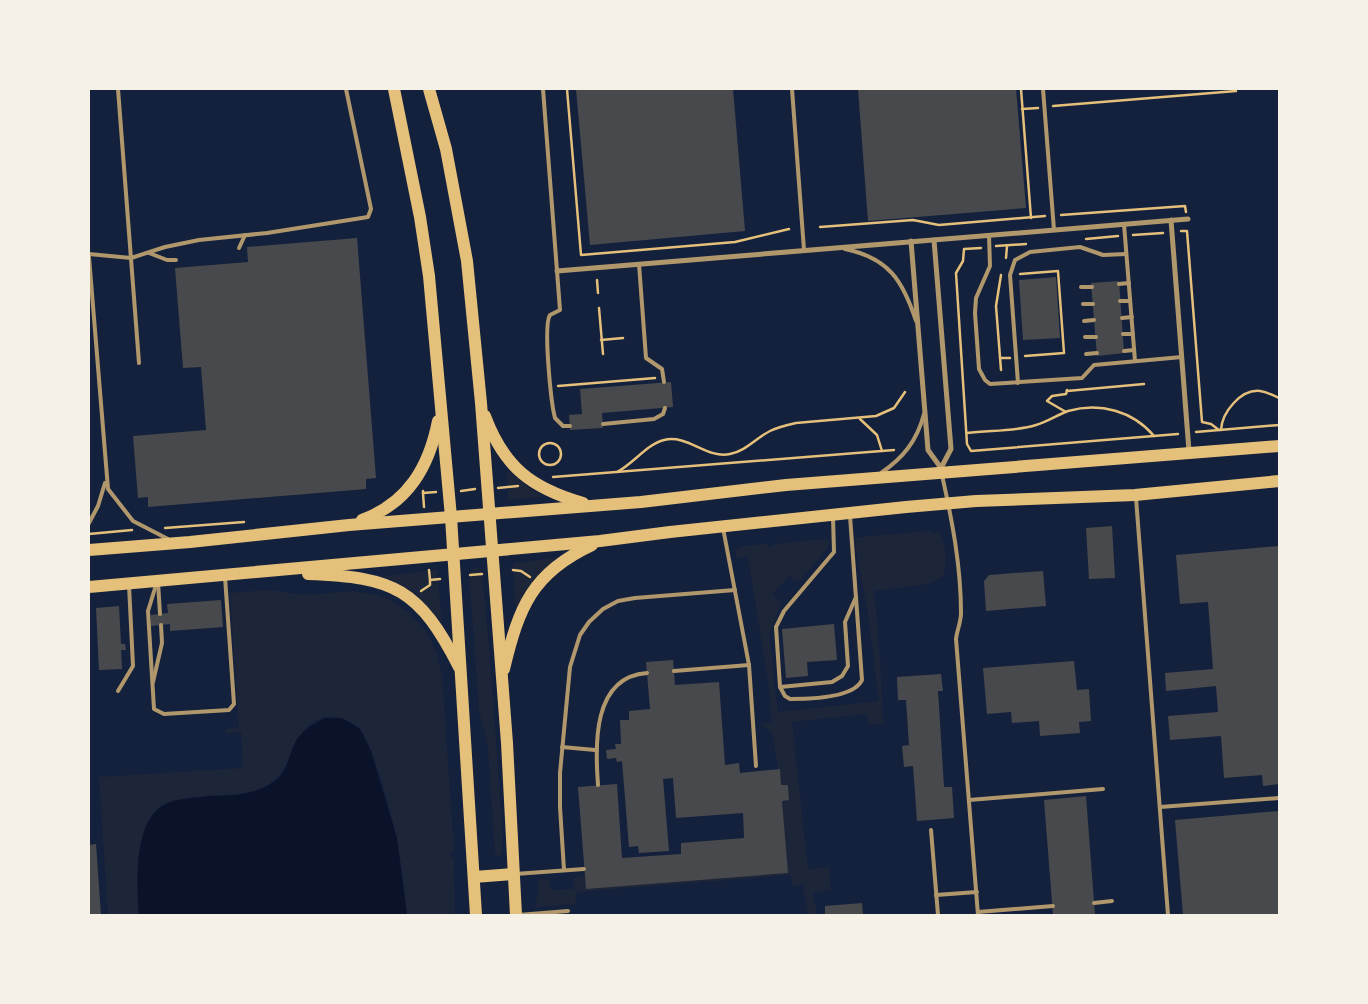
<svg xmlns="http://www.w3.org/2000/svg" width="1368" height="1004" font-family="Lora,serif">
	<style>
		.green { fill: #1d2539 }
		.water { fill: #0b132b }
		.building { fill: #48494c }
		.lines { fill: none; stroke-linecap: round; stroke-linejoin: round }
		.path { stroke: #e5c07b; stroke-width: 2.5 }
		.service { stroke: #b1986c; stroke-width: 4 }
		.minor { stroke: #b1986c; stroke-width: 5 }
		.primary { stroke: #e5c07b; stroke-width: 12 }
	</style>
	<rect width="100%" height="100%" fill="#14213d"/>
	<g class="green">
		<path d="M 509,471 L 528,487 L 542,495 L 543,497 L 509,500 L 507,472 Z"/>
		<path d="M 928,531 L 936,534 L 939,532 C 946,542 948,566 942,577 L 929,584 L 874,591 L 880,655 L 883,723 L 868,725 L 867,714 L 792,722 L 808,869 L 829,867 L 831,889 L 813,893 L 817,915 L 808,915 L 803,885 L 793,886 L 791,875 L 577,892 L 575,904 L 536,907 L 539,879 L 549,880 L 551,890 L 574,889 L 573,880 L 576,877 L 585,876 L 586,888 L 787,873 L 782,801 L 789,800 L 788,785 L 781,785 L 772,732 L 761,724 L 772,722 L 768,681 L 748,557 L 737,558 L 735,549 L 744,546 L 768,544 L 768,547 L 774,546 L 774,544 L 825,539 L 830,541 L 828,548 L 800,580 L 796,581 L 789,576 L 773,594 L 781,603 L 769,635 L 778,712 L 879,701 L 868,612 L 854,539 L 861,537 Z"/>
		<path d="M 556,558 L 530,585 L 516,609 L 513,563 Z"/>
		<path d="M 478,567 L 482,573 C 490,649 495,726 500,802 C 501,812 506,852 499,857 L 495,853 L 488,747 L 479,710 L 471,599 L 469,580 L 473,569 Z"/>
		<path d="M 437,570 L 442,623 L 415,593 L 384,576 Z"/>
		<path d="M 267,590 L 308,595 L 351,591 L 373,594 L 388,599 L 407,611 L 426,631 L 437,654 L 442,675 L 454,852 L 451,852 L 451,858 L 454,859 L 455,915 L 407,915 C 403,864 393,812 376,764 C 372,753 367,738 360,729 C 352,721 337,715 325,717 C 291,725 296,767 269,784 C 249,796 230,794 207,796 C 193,798 171,798 160,807 C 133,829 137,884 139,915 L 108,915 L 99,777 L 243,768 L 241,732 L 226,733 L 226,729 L 239,728 L 230,593 Z"/>
	</g>
	<path class="water" d="M 325,718 L 342,718 L 360,729 L 371,751 L 397,838 L 407,915 L 139,915 C 137,886 133,826 161,807 C 173,798 195,798 209,796 C 233,795 254,796 275,781 C 289,770 288,755 296,741 C 303,729 314,724 325,718 Z"/>
	<g class="building">
		<path d="M 576,89 L 733,89 L 745,231 L 590,245 Z"/>
		<path d="M 858,89 L 1016,89 L 1026,208 L 868,221 Z"/>
		<path d="M 357,238 L 376,478 L 366,479 L 366,489 L 148,507 L 148,497 L 138,498 L 133,436 L 206,430 L 201,367 L 183,368 L 175,268 L 248,262 L 247,247 Z"/>
		<path d="M 1056,277 L 1060,338 L 1023,340 L 1019,280 Z"/>
		<path d="M 1119,281 L 1124,353 L 1097,356 L 1091,283 Z"/>
		<path d="M 671,382 L 673,407 L 602,413 L 603,428 L 570,430 L 569,415 L 582,414 L 580,389 Z"/>
		<path d="M 1112,526 L 1115,578 L 1089,579 L 1086,528 Z"/>
		<path d="M 1279,546 L 1279,784 L 1263,786 L 1262,775 L 1224,778 L 1221,736 L 1170,740 L 1168,716 L 1218,712 L 1216,686 L 1166,691 L 1165,673 L 1213,669 L 1208,602 L 1180,604 L 1176,555 Z"/>
		<path d="M 1043,571 L 1046,606 L 986,611 L 984,581 L 989,575 Z"/>
		<path d="M 221,600 L 223,627 L 170,631 L 170,624 L 151,626 L 151,615 L 168,613 L 167,604 Z"/>
		<path d="M 119,606 L 121,644 L 125,644 L 126,650 L 121,650 L 122,669 L 99,670 L 96,608 Z"/>
		<path d="M 834,624 L 837,660 L 807,662 L 808,676 L 786,678 L 782,629 Z"/>
		<path d="M 673,660 L 675,685 L 719,682 L 725,765 L 739,763 L 740,773 L 780,769 L 781,785 L 788,785 L 789,800 L 782,801 L 788,873 L 586,889 L 578,787 L 617,784 L 622,858 L 681,854 L 681,843 L 744,838 L 743,813 L 676,818 L 673,778 L 663,779 L 669,851 L 639,853 L 638,846 L 629,847 L 622,761 L 617,762 L 616,758 L 607,759 L 606,750 L 616,749 L 615,744 L 621,744 L 620,720 L 629,720 L 629,711 L 650,709 L 646,662 Z"/>
		<path d="M 1074,661 L 1077,690 L 1089,689 L 1091,721 L 1079,722 L 1080,733 L 1040,736 L 1039,721 L 1012,723 L 1011,712 L 987,714 L 983,668 Z"/>
		<path d="M 941,674 L 943,691 L 938,691 L 944,787 L 952,787 L 954,818 L 917,821 L 913,766 L 904,767 L 902,746 L 909,745 L 906,700 L 898,700 L 897,677 Z"/>
		<path d="M 1086,796 L 1095,915 L 1053,915 L 1044,800 Z"/>
		<path d="M 1279,811 L 1279,915 L 1183,915 L 1175,820 Z"/>
		<path d="M 96,844 L 101,915 L 89,915 L 89,845 Z"/>
		<path d="M 862,903 L 863,915 L 825,915 L 825,906 Z"/>
	</g>
	<g class="lines">
		<g class="path">
			<path d="M 567,89 L 581,255 L 735,242 L 789,229"/>
			<path d="M 1021,89 L 1031,218"/>
			<path d="M 1053,106 L 1236,91"/>
			<path d="M 1022,109 L 1038,108"/>
			<path d="M 1061,215 L 1185,206 L 1186,212"/>
			<path d="M 820,227 L 913,220 L 939,225 L 1045,216"/>
			<path d="M 1181,231 L 1187,231 L 1202,422 L 1211,424 L 1219,430"/>
			<path d="M 1133,235 L 1163,233"/>
			<path d="M 1086,239 L 1118,236"/>
			<path d="M 996,246 L 1026,244"/>
			<path d="M 981,248 L 964,249 L 963,261 L 956,273 L 967,444 L 971,451 L 1178,434"/>
			<path d="M 1006,258 L 1007,246"/>
			<path d="M 1020,274 L 1058,271 L 1064,353 L 1025,356"/>
			<path d="M 1001,275 L 996,306 L 1001,370"/>
			<path d="M 597,280 L 598,293"/>
			<path d="M 599,308 L 603,354"/>
			<path d="M 601,340 L 623,338"/>
			<path d="M 1000,358 L 1010,358"/>
			<path d="M 558,386 L 655,378"/>
			<path d="M 1067,391 L 1144,384"/>
			<path d="M 1066,412 L 1047,401 L 1052,396 L 1066,394 L 1067,390"/>
			<path d="M 860,419 L 877,435 L 882,451"/>
			<path d="M 1221,430 C 1222,412 1241,389 1260,391 C 1267,392 1273,395 1279,398"/>
			<path d="M 1196,432 L 1279,425"/>
			<path d="M 967,433 C 990,430 1014,432 1036,425 C 1047,422 1057,415 1068,411 C 1100,402 1133,411 1154,436"/>
			<circle cx="550" cy="454" r="11"/>
			<path d="M 617,472 C 633,464 647,444 664,440 C 688,434 706,459 730,454 C 746,451 756,438 770,431 C 778,427 787,425 796,423 L 876,416 L 894,408 L 905,392"/>
			<path d="M 553,477 L 894,450"/>
			<path d="M 498,488 L 518,486"/>
			<path d="M 423,491 L 423,493 L 436,492"/>
			<path d="M 461,491 L 475,489"/>
			<path d="M 423,493 L 424,507"/>
			<path d="M 165,528 L 244,522"/>
			<path d="M 89,534 L 132,530"/>
			<path d="M 429,570 L 430,580"/>
			<path d="M 513,570 L 521,571 L 530,577"/>
			<path d="M 470,575 L 482,574"/>
			<path d="M 421,591 L 430,585 L 430,580 L 440,579"/>
		</g>
		<g class="service">
			<path d="M 118,89 L 139,363"/>
			<path d="M 543,89 L 560,310 L 550,315 C 543,325 551,403 555,418 L 563,426 L 570,426"/>
			<path d="M 792,89 L 804,250"/>
			<path d="M 1043,89 L 1054,230"/>
			<path d="M 1124,224 L 1135,361"/>
			<path d="M 989,235 L 990,266 L 976,298 L 975,313 L 979,369 L 985,380 L 990,384 L 1082,378 L 1094,365 L 1182,357"/>
			<path d="M 239,248 L 245,235"/>
			<path d="M 845,249 C 889,258 903,281 916,321"/>
			<path d="M 149,253 L 167,260 L 176,260"/>
			<path d="M 89,254 L 131,258 L 165,247 L 199,240 L 267,233 L 368,217 L 371,209 L 346,89"/>
			<path d="M 89,257 L 108,489 L 133,521 L 168,539"/>
			<path d="M 639,264 L 646,358 L 662,369 L 664,382"/>
			<path d="M 1119,284 L 1129,283"/>
			<path d="M 1081,287 L 1092,287"/>
			<path d="M 1120,301 L 1130,301"/>
			<path d="M 1083,304 L 1093,304"/>
			<path d="M 1122,318 L 1132,317"/>
			<path d="M 1084,321 L 1094,320"/>
			<path d="M 1123,334 L 1133,334"/>
			<path d="M 1085,337 L 1096,337"/>
			<path d="M 1124,351 L 1134,350"/>
			<path d="M 1086,354 L 1097,353"/>
			<path d="M 1018,383 L 1010,275 L 1015,260 L 1030,252 L 1080,247 L 1103,255 L 1126,254"/>
			<path d="M 603,424 L 654,419 L 663,414 L 665,408"/>
			<path d="M 881,473 C 903,458 917,441 924,414"/>
			<path d="M 942,475 C 952,520 961,566 961,613 C 961,622 957,630 956,639 L 978,915"/>
			<path d="M 1136,498 L 1168,915"/>
			<path d="M 833,517 L 834,552 L 784,611 L 776,627 L 780,687 L 785,696 L 790,699 C 808,699 854,698 862,680 L 850,516"/>
			<path d="M 89,523 L 98,506 L 105,483"/>
			<path d="M 723,528 L 749,665 L 756,766"/>
			<path d="M 158,582 L 160,614"/>
			<path d="M 156,585 L 148,611 L 154,709 L 164,714 L 229,710 L 234,704 L 225,577"/>
			<path d="M 674,671 L 749,665"/>
			<path d="M 153,682 L 162,643 L 161,625"/>
			<path d="M 780,687 L 832,682 L 842,676 L 848,666 L 845,622 L 856,597"/>
			<path d="M 118,691 L 133,666 L 129,585"/>
			<path d="M 562,747 L 595,750"/>
			<path d="M 598,785 C 595,746 592,677 647,673"/>
			<path d="M 969,800 L 1103,789"/>
			<path d="M 1160,807 L 1279,798"/>
			<path d="M 931,830 L 938,915"/>
			<path d="M 564,870 L 560,807 L 560,773 L 570,667 L 580,635 L 589,622 L 603,609 L 618,601 L 635,598 L 735,590"/>
			<path d="M 515,874 L 584,869"/>
			<path d="M 936,895 L 977,892"/>
			<path d="M 1094,903 L 1112,901"/>
			<path d="M 978,912 L 1053,906"/>
			<path d="M 518,915 L 568,911"/>
		</g>
		<g class="minor">
			<path d="M 1171,220 L 1189,451"/>
			<path d="M 911,241 L 928,450 L 941,468 L 951,449 L 934,240"/>
			<path d="M 557,271 L 1188,219"/>
		</g>
		<g class="primary">
			<path d="M 394,89 L 420,217 L 429,276 L 451,517 L 476,915"/>
			<path d="M 429,89 L 446,149 L 467,261 L 481,403 L 507,743 L 516,915"/>
			<path d="M 485,416 C 504,467 531,488 583,503"/>
			<path d="M 362,520 C 408,503 429,467 438,421"/>
			<path d="M 89,550 L 190,542 L 349,525 L 641,502 L 786,485 L 1279,446"/>
			<path d="M 308,574 C 395,577 419,589 459,667"/>
			<path d="M 89,587 L 600,541 L 670,532 L 906,507 L 976,501 L 1135,495 L 1279,481"/>
			<path d="M 504,669 C 519,607 532,573 592,545"/>
			<path d="M 474,877 L 513,874"/>
		</g>
	</g>
	<rect width="1368" height="1004" fill="none" stroke="#f6f1e7" stroke-width="180"/>
</svg>
